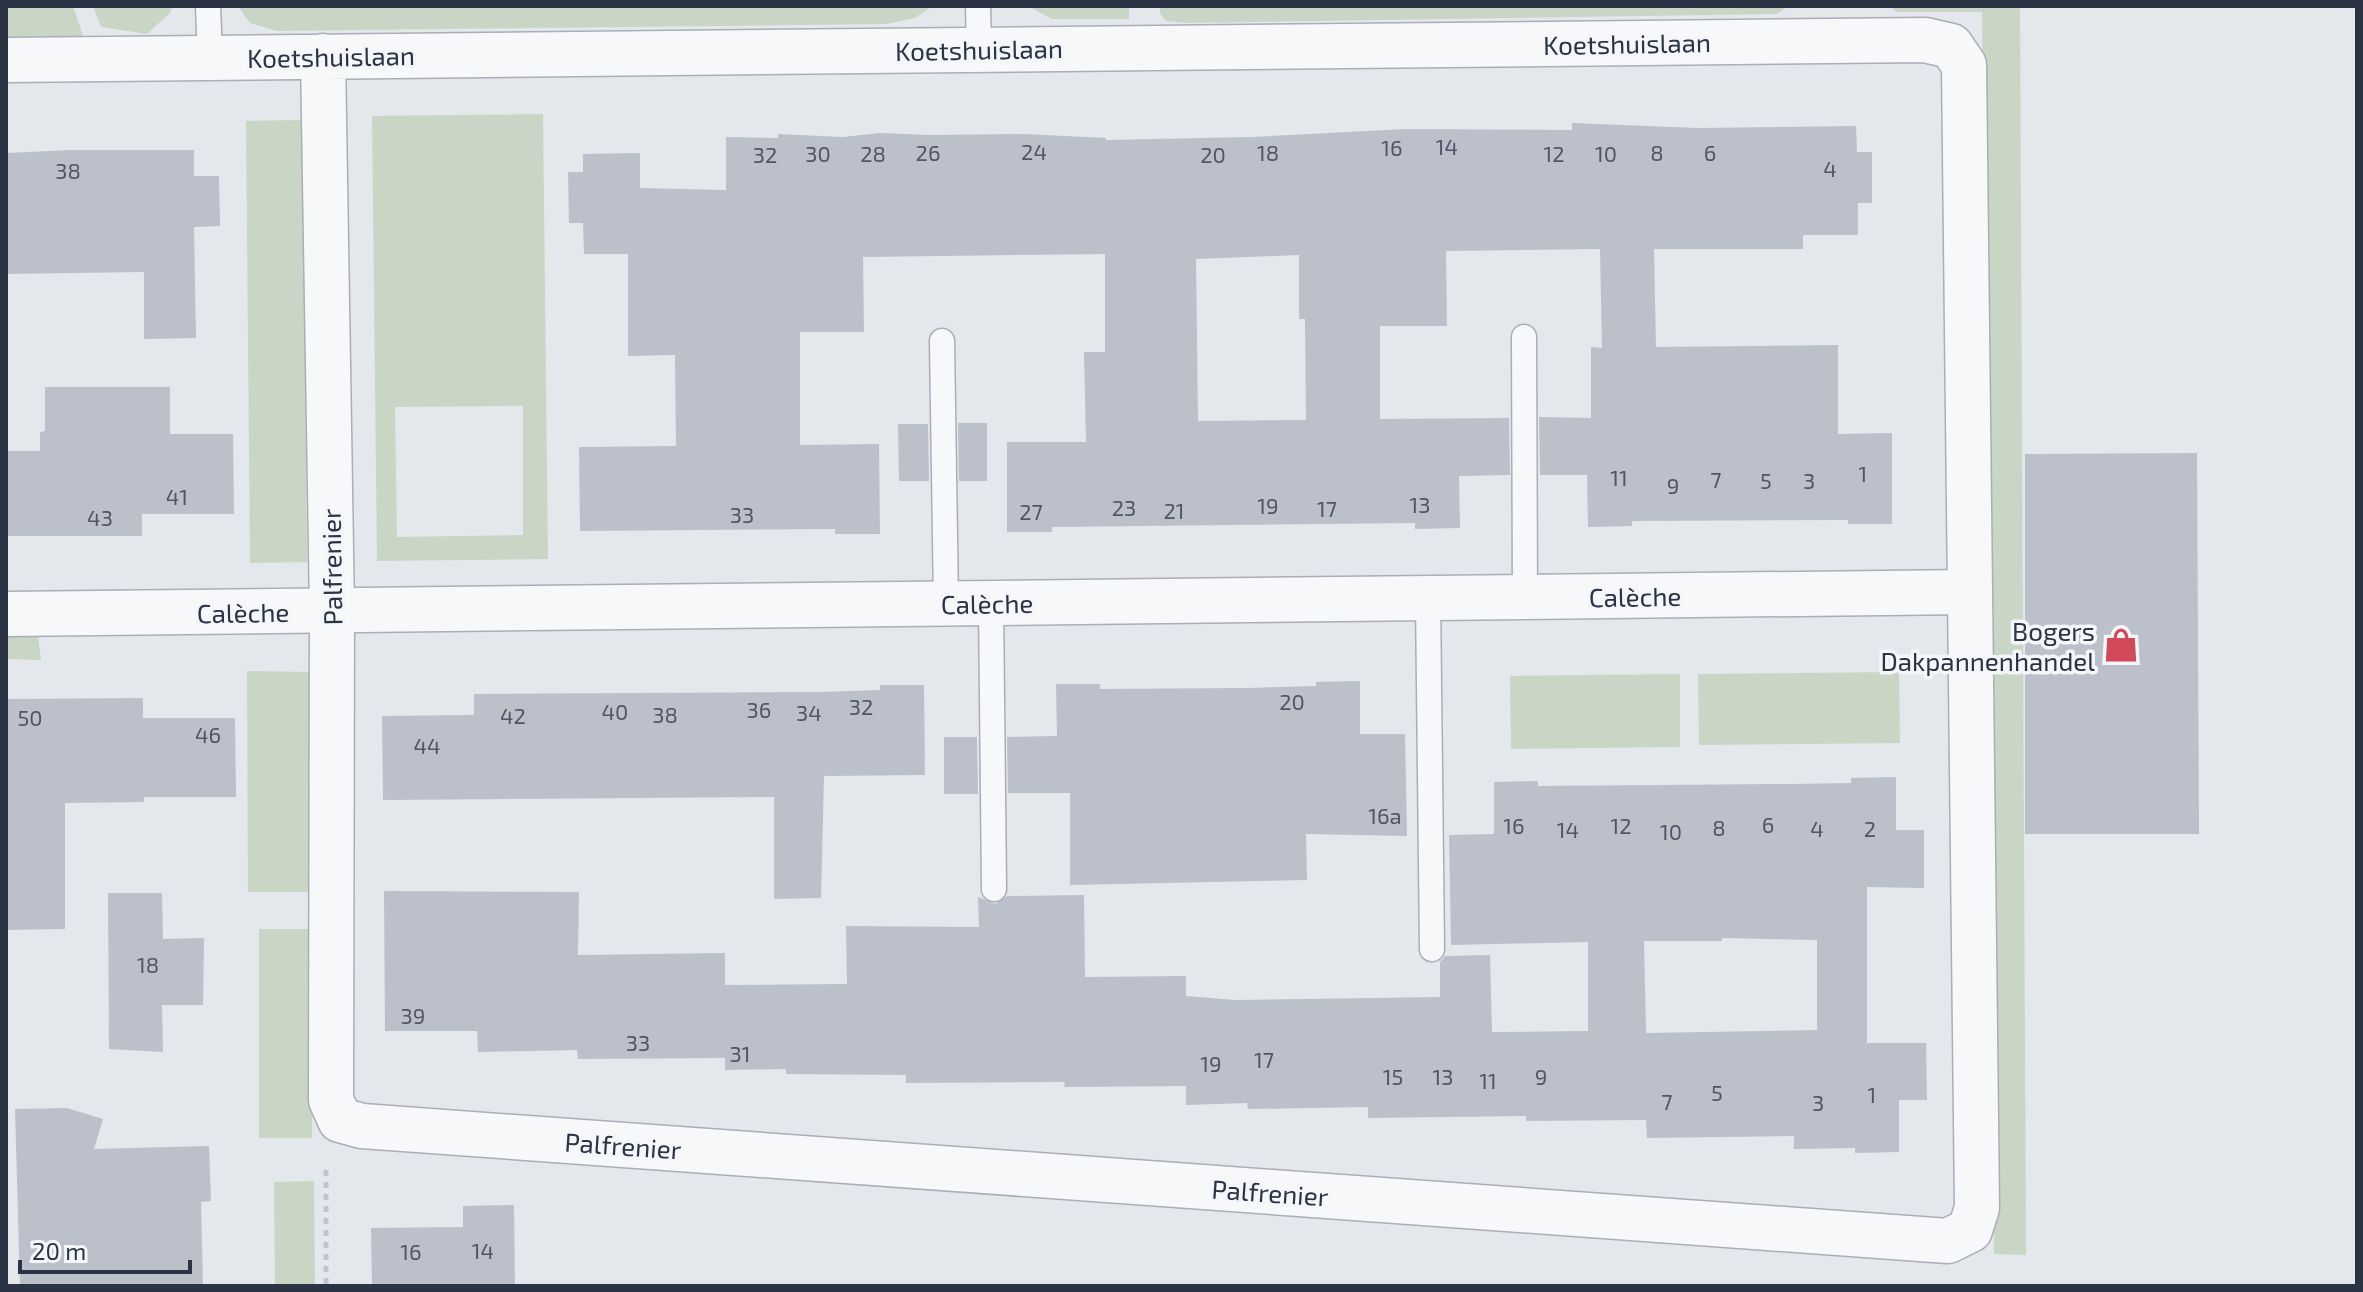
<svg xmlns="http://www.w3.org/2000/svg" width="2363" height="1292" font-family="'Exo 2',sans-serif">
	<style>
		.green { fill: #c9d6c5; fill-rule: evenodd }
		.building { fill: #bbc0ca; fill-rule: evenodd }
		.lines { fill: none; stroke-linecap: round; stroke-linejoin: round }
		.service-casing { stroke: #a9aeb7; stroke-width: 27 }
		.minor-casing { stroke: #a9aeb7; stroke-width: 47 }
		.path { stroke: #c2c5cb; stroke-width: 5; stroke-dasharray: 6 6; stroke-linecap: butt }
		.service { stroke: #f7f8fa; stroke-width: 24 }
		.minor { stroke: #f7f8fa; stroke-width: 44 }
		.labels { text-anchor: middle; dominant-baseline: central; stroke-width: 7; stroke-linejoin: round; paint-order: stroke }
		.number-label { font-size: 22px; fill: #4f5766 }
		.street-label { font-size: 26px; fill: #2b3445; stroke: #f4f6f9 }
		.poi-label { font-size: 26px; fill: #2b3445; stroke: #f4f6f9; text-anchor: end }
	</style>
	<rect width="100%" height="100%" fill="#e4e7ec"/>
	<g class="green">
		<path d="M 6,6 L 73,6 L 83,36 L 6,37 Z"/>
		<path d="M 93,6 L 172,6 L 170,13 L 147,34 L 101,27 Z"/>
		<path d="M 238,6 L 932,6 L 915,18 L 886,24 L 277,31 L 250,23 Z"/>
		<path d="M 1028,6 L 1129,6 L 1129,19 L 1052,19 Z"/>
		<path d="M 1160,6 L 1789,6 L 1776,14 L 1186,23 L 1166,21 L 1160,13 Z"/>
		<path d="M 1889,6 L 2020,6 L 2026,1255 L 1994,1254 L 1982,12 L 1897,12 Z"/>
		<path d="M 543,114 L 548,559 L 377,561 L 372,116 ZM 523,406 L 523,535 L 397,537 L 395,407 Z"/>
		<path d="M 303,120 L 307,562 L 250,563 L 246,121 Z"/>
		<path d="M 38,635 L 41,660 L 6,659 L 6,636 Z"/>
		<path d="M 247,671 L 310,672 L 311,892 L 248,892 Z"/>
		<path d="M 1899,672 L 1900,743 L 1699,745 L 1698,674 Z"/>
		<path d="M 1680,674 L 1680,747 L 1511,749 L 1510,676 Z"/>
		<path d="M 259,929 L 313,929 L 312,1138 L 259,1138 Z"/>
		<path d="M 314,1181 L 315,1286 L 275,1286 L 274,1182 Z"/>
	</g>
	<g class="building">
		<path d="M 1572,123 L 1697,128 L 1856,126 L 1857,152 L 1872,152 L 1872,203 L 1858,203 L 1858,235 L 1803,235 L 1803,249 L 1654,249 L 1656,347 L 1838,345 L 1838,434 L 1892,433 L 1892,524 L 1848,524 L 1848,520 L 1632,521 L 1632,526 L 1588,527 L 1587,475 L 1540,475 L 1539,417 L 1591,418 L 1591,347 L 1602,348 L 1600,249 L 1446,251 L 1447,326 L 1380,326 L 1380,419 L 1509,418 L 1510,475 L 1459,476 L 1460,528 L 1415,529 L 1415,523 L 1052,527 L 1052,532 L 1007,532 L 1007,442 L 1086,442 L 1084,352 L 1105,352 L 1105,254 L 863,257 L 864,332 L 800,332 L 800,445 L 879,444 L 880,534 L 835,534 L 835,529 L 580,531 L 579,447 L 676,446 L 675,355 L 628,356 L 628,254 L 584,254 L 583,223 L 569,223 L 568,172 L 583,172 L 583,154 L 640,153 L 640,188 L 726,190 L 726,137 L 778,138 L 778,134 L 843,137 L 880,133 L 929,135 L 1024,134 L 1106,138 L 1106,140 L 1253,137 L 1405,129 L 1572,130 ZM 1299,255 L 1299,319 L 1305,319 L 1306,420 L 1198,421 L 1196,259 Z"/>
		<path d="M 71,150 L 194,150 L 194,176 L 219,176 L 220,226 L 194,227 L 196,338 L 144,339 L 144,272 L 6,274 L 6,153 Z"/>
		<path d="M 45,387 L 170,387 L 170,434 L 233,434 L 234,514 L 142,514 L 142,536 L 6,536 L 6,451 L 40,451 L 40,432 L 45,431 Z"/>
		<path d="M 958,423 L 987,423 L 987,481 L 959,481 Z"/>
		<path d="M 898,424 L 928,424 L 929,481 L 899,481 Z"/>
		<path d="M 2197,453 L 2199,834 L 2025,834 L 2025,454 Z"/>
		<path d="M 1360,681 L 1360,734 L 1405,734 L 1407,836 L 1306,834 L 1307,880 L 1070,885 L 1070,793 L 1008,793 L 1007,737 L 1057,736 L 1056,684 L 1100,684 L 1100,689 L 1247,688 L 1316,686 L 1316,682 Z"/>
		<path d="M 880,685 L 924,685 L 925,775 L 824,776 L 821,898 L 774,899 L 774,797 L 383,800 L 382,716 L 474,715 L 474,694 L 820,692 L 880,690 Z"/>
		<path d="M 143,698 L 143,718 L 235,718 L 236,797 L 144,797 L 144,802 L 65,803 L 65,929 L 6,930 L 6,699 Z"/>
		<path d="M 944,737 L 977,737 L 978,794 L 944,794 Z"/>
		<path d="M 1896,777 L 1896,830 L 1924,830 L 1924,888 L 1867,887 L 1867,1043 L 1926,1043 L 1927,1100 L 1899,1100 L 1899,1152 L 1855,1153 L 1855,1148 L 1794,1149 L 1794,1136 L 1647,1138 L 1646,1120 L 1526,1121 L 1526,1116 L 1368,1118 L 1368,1107 L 1248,1109 L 1247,1103 L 1186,1105 L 1186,1086 L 1064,1087 L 1065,1082 L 906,1083 L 906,1075 L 786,1074 L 786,1069 L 725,1070 L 725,1058 L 578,1059 L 577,1050 L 478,1052 L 477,1031 L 385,1031 L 384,891 L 579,892 L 578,955 L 725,953 L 725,985 L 847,984 L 846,926 L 979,927 L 978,897 L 995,904 L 1007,896 L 1084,895 L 1085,977 L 1186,976 L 1186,996 L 1235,1000 L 1440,997 L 1440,962 L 1445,956 L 1490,955 L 1492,1032 L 1588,1031 L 1588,942 L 1451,945 L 1449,835 L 1494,834 L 1494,782 L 1538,781 L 1538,786 L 1792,784 L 1851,783 L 1851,778 ZM 1722,938 L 1817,940 L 1817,1030 L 1646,1033 L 1644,941 L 1722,941 Z"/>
		<path d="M 108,893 L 162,893 L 163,939 L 204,938 L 203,1005 L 162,1005 L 163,1052 L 109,1049 Z"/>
		<path d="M 67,1108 L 103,1119 L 94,1149 L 209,1146 L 211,1201 L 201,1202 L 203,1286 L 20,1286 L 15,1109 Z"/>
		<path d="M 514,1205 L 515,1286 L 372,1286 L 371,1228 L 463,1227 L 463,1206 Z"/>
	</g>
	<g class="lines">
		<g class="service-casing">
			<g id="service">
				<path d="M 208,6 L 210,57"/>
				<path d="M 978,6 L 979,49"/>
				<path d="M 1524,337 L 1525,597"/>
				<path d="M 942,341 L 946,603"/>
				<path d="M 1428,598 L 1432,949"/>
				<path d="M 991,603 L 994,889"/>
			</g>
		</g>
		<g class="minor-casing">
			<g id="minor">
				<path d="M 6,60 L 1925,40 L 1951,46 L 1964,65 L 1977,1208 L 1970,1230 L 1948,1241 L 362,1126 L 340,1120 L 331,1100 L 332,611 L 323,56"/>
				<path d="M 6,614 L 1968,592"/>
			</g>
		</g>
		<path class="path" d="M 326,1170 L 326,1286"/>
		<use href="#service" class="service"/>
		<use href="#minor" class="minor"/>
	</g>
	<defs>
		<g id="shop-bare" transform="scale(2.76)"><path d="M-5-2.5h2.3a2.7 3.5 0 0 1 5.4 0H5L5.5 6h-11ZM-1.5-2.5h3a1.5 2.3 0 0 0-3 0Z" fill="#d1495b" stroke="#f4f6f9" stroke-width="2.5" paint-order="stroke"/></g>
	</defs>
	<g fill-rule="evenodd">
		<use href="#shop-bare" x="2121" y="645"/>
	</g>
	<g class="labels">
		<g class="number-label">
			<text x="1447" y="146">14</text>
			<text x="1392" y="147">16</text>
			<text x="1034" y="151">24</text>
			<text x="928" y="152">26</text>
			<text x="1268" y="152">18</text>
			<text x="1657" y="152">8</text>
			<text x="1710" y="152">6</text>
			<text x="818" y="153">30</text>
			<text x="873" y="153">28</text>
			<text x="1554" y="153">12</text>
			<text x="1606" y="153">10</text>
			<text x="765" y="154">32</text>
			<text x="1213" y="154">20</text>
			<text x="1830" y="168">4</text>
			<text x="68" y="170">38</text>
			<text x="1863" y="473">1</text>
			<text x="1619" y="477">11</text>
			<text x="1716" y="479">7</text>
			<text x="1766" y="480">5</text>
			<text x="1809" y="480">3</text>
			<text x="1673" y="485">9</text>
			<text x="177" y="496">41</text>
			<text x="1420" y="504">13</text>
			<text x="1268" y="505">19</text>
			<text x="1124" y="507">23</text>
			<text x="1327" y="508">17</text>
			<text x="1174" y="510">21</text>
			<text x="1031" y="511">27</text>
			<text x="742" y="514">33</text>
			<text x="100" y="517">43</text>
			<text x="1292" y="701">20</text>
			<text x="861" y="706">32</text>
			<text x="759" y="709">36</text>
			<text x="615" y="711">40</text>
			<text x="809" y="712">34</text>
			<text x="665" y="714">38</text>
			<text x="513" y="715">42</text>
			<text x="30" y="717">50</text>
			<text x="208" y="734">46</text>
			<text x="427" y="745">44</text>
			<text x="1385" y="815">16a</text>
			<text x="1768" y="824">6</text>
			<text x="1514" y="825">16</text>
			<text x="1621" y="825">12</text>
			<text x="1719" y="827">8</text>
			<text x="1817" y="828">4</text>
			<text x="1870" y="828">2</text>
			<text x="1568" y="829">14</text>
			<text x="1671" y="831">10</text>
			<text x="148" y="964">18</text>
			<text x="413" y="1015">39</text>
			<text x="638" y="1042">33</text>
			<text x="740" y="1053">31</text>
			<text x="1264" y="1059">17</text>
			<text x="1211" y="1063">19</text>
			<text x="1393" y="1076">15</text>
			<text x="1443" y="1076">13</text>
			<text x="1541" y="1076">9</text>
			<text x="1488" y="1080">11</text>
			<text x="1717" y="1092">5</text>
			<text x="1872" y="1094">1</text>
			<text x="1667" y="1101">7</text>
			<text x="1818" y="1102">3</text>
			<text x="483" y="1250">14</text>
			<text x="411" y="1251">16</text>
		</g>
		<g class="street-label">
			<text transform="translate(1627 43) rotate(-1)">Koetshuislaan</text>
			<text transform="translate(979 49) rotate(-1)">Koetshuislaan</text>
			<text transform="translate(331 56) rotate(-1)">Koetshuislaan</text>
			<text transform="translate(331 567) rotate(-91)">Palfrenier</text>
			<text transform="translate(1635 596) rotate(-1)">Calèche</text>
			<text transform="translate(987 603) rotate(-1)">Calèche</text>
			<text transform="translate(243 612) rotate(-1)">Calèche</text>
			<text transform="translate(623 1145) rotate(4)">Palfrenier</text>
			<text transform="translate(1270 1192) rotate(4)">Palfrenier</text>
		</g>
		<g class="poi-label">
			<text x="2095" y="630">Bogers<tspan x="2095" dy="30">Dakpannenhandel</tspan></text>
		</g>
	</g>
	<rect width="2363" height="1292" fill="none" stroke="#2b3445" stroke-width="16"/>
	<path d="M20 1260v12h170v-12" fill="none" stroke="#2b3445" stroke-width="4"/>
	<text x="32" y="1260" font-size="24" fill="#2b3445" stroke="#f4f6f9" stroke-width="6" paint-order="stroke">20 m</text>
</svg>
